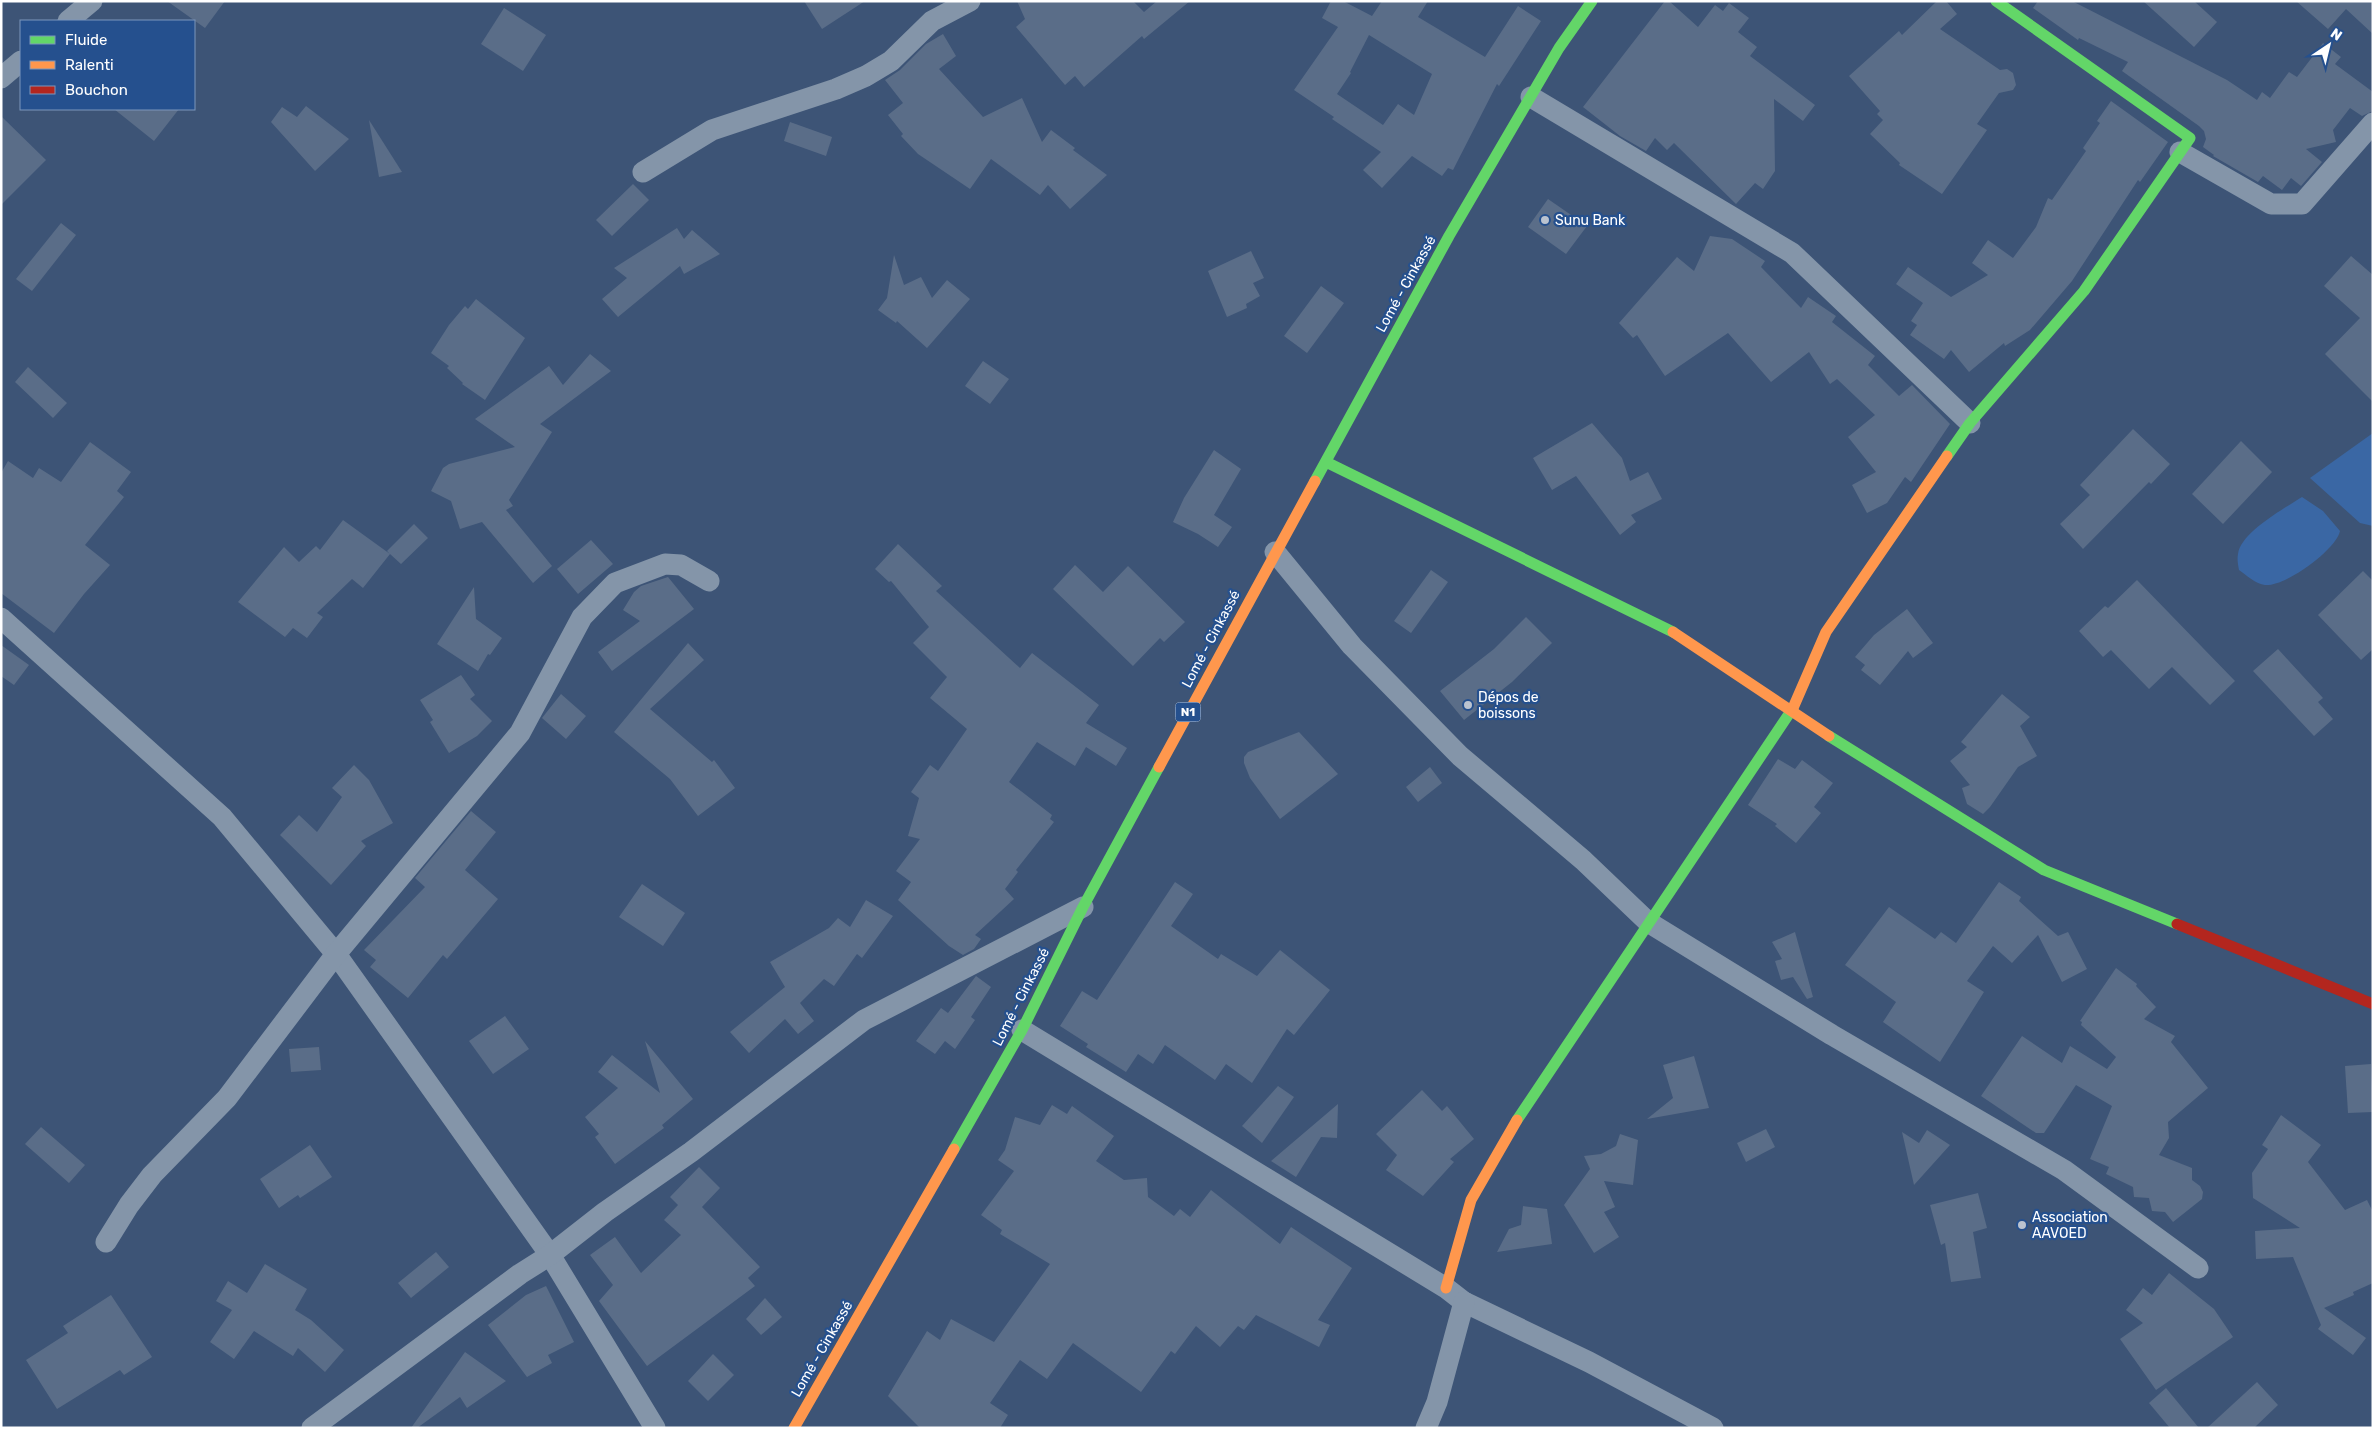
<svg xmlns="http://www.w3.org/2000/svg" width="2374" height="1429" font-family="Rubik,sans-serif">
	<style>
		.green { fill: #3a67a4 }
		.building { fill: #5a6d88; fill-rule: evenodd }
		.lines { fill: none; stroke-linecap: round; stroke-linejoin: round }
		.street { stroke: #8495a9; stroke-width: 21 }
		.fast { stroke: #63d668; stroke-width: 11 }
		.slow { stroke: #ff974d; stroke-width: 11 }
		.jam { stroke: #b3261e; stroke-width: 11 }
		.poi-dot { fill: #bbc3cf; stroke: #25508e; stroke-width: 2 }
		.labels { text-anchor: middle; dominant-baseline: central; stroke-width: 4.5; stroke-linejoin: round; paint-order: stroke }
		.shield { fill: #25508e; stroke: #becadd; stroke-width: 1 }
		.shield-label { font-size: 12px; font-weight: bold; fill: #fff }
		.poi-label { font-size: 14px; fill: #fff; stroke: #25508e; text-anchor: start }
		.street-label { font-size: 14px; fill: #fff; stroke: #25508e }
	</style>
	<rect width="100%" height="100%" fill="#3d5476"/>
	<g class="green">
		<path d="M 2373,433 L 2373,526 L 2360,523 L 2310,478 Z"/>
		<path d="M 2302,497 L 2323,511 L 2340,531 C 2336,550 2285,587 2265,585 C 2256,584 2246,575 2239,570 C 2238,565 2237,559 2238,554 C 2241,532 2285,508 2302,497 Z"/>
	</g>
	<g class="building">
		<path d="M 167,1 L 225,1 L 205,28 Z"/>
		<path d="M 804,1 L 865,1 L 822,29 Z"/>
		<path d="M 1017,1 L 1133,1 L 1144,12 L 1157,1 L 1190,1 L 1144,39 L 1142,36 L 1084,87 L 1075,76 L 1065,85 L 1016,27 L 1025,19 Z"/>
		<path d="M 1331,1 L 1343,1 L 1372,16 L 1382,1 L 1428,1 L 1418,17 L 1485,57 L 1518,6 L 1541,21 L 1499,86 L 1497,84 L 1453,170 L 1448,168 L 1442,176 L 1412,156 L 1382,188 L 1363,170 L 1381,152 L 1332,119 L 1334,117 L 1294,90 L 1338,27 L 1322,18 ZM 1369,35 L 1432,74 L 1414,115 L 1398,104 L 1383,125 L 1337,94 L 1351,73 L 1350,72 Z"/>
		<path d="M 1665,1 L 1669,1 L 1698,27 L 1715,5 L 1723,11 L 1729,3 L 1749,18 L 1738,32 L 1757,47 L 1750,56 L 1815,105 L 1803,121 L 1774,99 L 1775,171 L 1763,189 L 1755,183 L 1736,204 L 1674,143 L 1667,150 L 1655,138 L 1646,151 L 1620,136 L 1583,107 Z"/>
		<path d="M 1937,1 L 1946,1 L 1957,14 L 1940,29 L 2000,70 L 2007,69 L 2013,73 L 2016,85 L 2013,90 L 1999,93 L 1977,124 L 1987,130 L 1942,194 L 1899,165 L 1900,163 L 1870,134 L 1883,120 L 1877,114 L 1880,111 L 1849,76 L 1899,31 L 1902,35 Z"/>
		<path d="M 2038,1 L 2072,1 L 2227,80 L 2257,100 L 2262,92 L 2270,98 L 2289,72 L 2297,77 L 2323,43 L 2341,57 L 2335,64 L 2373,92 L 2373,111 L 2362,116 L 2350,108 L 2333,130 L 2336,142 L 2306,149 L 2322,162 L 2301,186 L 2291,178 L 2282,190 L 2263,176 L 2258,182 L 2213,156 L 2214,155 L 2203,147 L 2206,139 L 2204,131 L 2199,126 L 2122,71 L 2128,62 L 2079,38 L 2078,40 L 2033,8 Z"/>
		<path d="M 2143,1 L 2194,1 L 2217,22 L 2194,47 Z"/>
		<path d="M 2296,1 L 2373,1 L 2373,34 L 2346,9 L 2328,29 Z"/>
		<path d="M 504,8 L 546,35 L 523,71 L 481,44 Z"/>
		<path d="M 943,34 L 956,56 L 939,69 L 983,117 L 1022,98 L 1042,142 L 1051,130 L 1075,148 L 1073,150 L 1107,175 L 1070,209 L 1048,185 L 1040,195 L 991,159 L 970,189 L 918,154 L 901,136 L 903,134 L 888,115 L 903,103 L 885,80 L 900,70 L 926,44 Z"/>
		<path d="M 2111,101 L 2168,142 L 2140,182 L 2138,180 L 2072,281 L 2030,330 L 2005,346 L 2004,343 L 1969,372 L 1951,350 L 1944,359 L 1910,335 L 1917,325 L 1911,321 L 1923,303 L 1896,284 L 1908,267 L 1951,297 L 1988,275 L 1972,263 L 1988,240 L 2013,258 L 2036,227 L 2048,198 L 2052,200 L 2086,151 L 2083,148 L 2100,123 L 2097,121 Z"/>
		<path d="M 306,106 L 349,139 L 315,171 L 271,122 L 282,107 L 297,117 Z"/>
		<path d="M 114,109 L 179,109 L 154,141 Z"/>
		<path d="M 1,116 L 46,160 L 1,205 Z"/>
		<path d="M 369,120 L 402,172 L 379,177 Z"/>
		<path d="M 790,122 L 832,137 L 826,156 L 784,141 Z"/>
		<path d="M 633,184 L 649,200 L 612,236 L 596,220 Z"/>
		<path d="M 1548,199 L 1587,226 L 1566,254 L 1528,227 Z"/>
		<path d="M 61,223 L 76,235 L 32,291 L 16,279 Z"/>
		<path d="M 677,228 L 684,239 L 692,230 L 720,254 L 684,274 L 680,266 L 618,317 L 602,299 L 627,278 L 614,268 Z"/>
		<path d="M 1710,236 L 1732,239 L 1765,261 L 1761,267 L 1801,308 L 1808,297 L 1836,316 L 1832,322 L 1875,356 L 1868,365 L 1899,396 L 1912,385 L 1950,424 L 1911,482 L 1905,477 L 1887,503 L 1867,513 L 1852,485 L 1876,472 L 1848,437 L 1875,415 L 1837,379 L 1830,384 L 1809,352 L 1771,382 L 1728,333 L 1665,376 L 1637,335 L 1633,338 L 1619,323 L 1677,257 L 1694,271 Z"/>
		<path d="M 1251,251 L 1264,278 L 1253,283 L 1260,296 L 1246,304 L 1247,308 L 1227,317 L 1208,271 Z"/>
		<path d="M 894,255 L 904,285 L 921,277 L 932,298 L 947,280 L 970,299 L 927,348 L 897,321 L 896,323 L 878,310 L 887,298 Z"/>
		<path d="M 2351,256 L 2373,275 L 2373,402 L 2325,354 L 2360,318 L 2324,286 Z"/>
		<path d="M 1321,286 L 1344,303 L 1307,353 L 1284,336 Z"/>
		<path d="M 476,299 L 525,338 L 485,400 L 462,384 L 463,383 L 447,368 L 449,366 L 431,353 L 449,325 L 465,306 L 468,309 Z"/>
		<path d="M 590,354 L 611,371 L 540,424 L 552,432 L 509,500 L 513,506 L 506,510 L 552,566 L 533,583 L 482,522 L 460,529 L 451,501 L 431,491 L 443,468 L 449,464 L 515,447 L 475,419 L 549,366 L 563,385 Z"/>
		<path d="M 983,361 L 1009,379 L 990,404 L 965,386 Z"/>
		<path d="M 28,367 L 67,403 L 53,418 L 15,382 Z"/>
		<path d="M 1592,423 L 1622,458 L 1630,481 L 1648,472 L 1662,499 L 1631,515 L 1636,522 L 1620,535 L 1576,476 L 1552,490 L 1533,458 Z"/>
		<path d="M 2133,429 L 2170,464 L 2151,484 L 2149,482 L 2083,549 L 2060,524 L 2090,495 L 2080,485 Z"/>
		<path d="M 2241,441 L 2272,472 L 2223,524 L 2192,494 Z"/>
		<path d="M 90,442 L 131,472 L 117,491 L 124,497 L 85,545 L 110,565 L 84,594 L 54,633 L 1,593 L 1,473 L 8,461 L 33,478 L 39,468 L 61,482 Z"/>
		<path d="M 1214,450 L 1241,469 L 1214,515 L 1232,527 L 1218,547 L 1198,534 L 1173,522 L 1184,498 Z"/>
		<path d="M 343,520 L 390,554 L 387,551 L 414,524 L 428,538 L 401,564 L 390,554 L 363,588 L 352,579 L 317,613 L 323,617 L 307,638 L 293,628 L 285,637 L 238,602 L 284,547 L 299,562 L 316,546 L 320,550 Z"/>
		<path d="M 591,540 L 613,564 L 578,594 L 557,569 Z"/>
		<path d="M 898,544 L 942,586 L 936,591 L 1020,668 L 1032,653 L 1099,705 L 1086,723 L 1127,748 L 1116,766 L 1086,747 L 1075,766 L 1037,742 L 1009,782 L 1052,815 L 1050,819 L 1054,822 L 1016,870 L 1018,872 L 1005,889 L 1014,899 L 975,935 L 981,939 L 974,949 L 963,955 L 949,946 L 898,900 L 911,882 L 896,871 L 920,839 L 908,836 L 919,798 L 911,792 L 930,765 L 938,771 L 967,729 L 930,698 L 947,677 L 913,643 L 929,627 L 891,581 L 889,582 L 875,569 Z"/>
		<path d="M 1075,565 L 1103,592 L 1128,566 L 1185,622 L 1164,642 L 1160,638 L 1133,666 L 1053,589 Z"/>
		<path d="M 1431,570 L 1448,582 L 1411,633 L 1394,621 Z"/>
		<path d="M 2363,571 L 2373,581 L 2373,649 L 2361,660 L 2318,615 Z"/>
		<path d="M 668,577 L 694,609 L 612,671 L 598,652 L 640,621 L 623,610 L 634,592 L 641,586 Z"/>
		<path d="M 2137,580 L 2235,681 L 2210,705 L 2172,667 L 2149,689 L 2111,650 L 2103,657 L 2079,631 L 2105,606 L 2108,608 Z"/>
		<path d="M 474,587 L 476,619 L 502,638 L 490,655 L 488,654 L 478,671 L 437,644 Z"/>
		<path d="M 1907,609 L 1933,643 L 1913,658 L 1908,651 L 1880,685 L 1861,670 L 1865,665 L 1855,657 L 1874,635 Z"/>
		<path d="M 1526,617 L 1552,643 L 1512,682 L 1464,720 L 1440,691 L 1494,649 Z"/>
		<path d="M 688,643 L 704,660 L 650,709 L 712,762 L 714,760 L 735,788 L 698,816 L 670,779 L 614,732 Z"/>
		<path d="M 1,645 L 29,665 L 14,685 L 1,676 Z"/>
		<path d="M 2278,649 L 2323,698 L 2318,702 L 2333,719 L 2314,736 L 2253,671 Z"/>
		<path d="M 461,675 L 475,695 L 470,699 L 492,721 L 477,736 L 449,753 L 430,722 L 433,720 L 420,700 Z"/>
		<path d="M 561,694 L 586,716 L 566,739 L 542,718 Z"/>
		<path d="M 2002,694 L 2030,717 L 2020,726 L 2037,756 L 2018,767 L 1990,807 L 1983,814 L 1967,804 L 1962,788 L 1970,785 L 1950,761 L 1967,747 L 1961,742 Z"/>
		<path d="M 1299,732 L 1338,774 L 1280,819 L 1250,778 L 1244,763 L 1244,757 L 1248,752 Z"/>
		<path d="M 1778,759 L 1795,769 L 1802,760 L 1833,783 L 1814,807 L 1821,813 L 1796,843 L 1775,826 L 1777,824 L 1748,805 Z"/>
		<path d="M 354,765 L 369,780 L 393,823 L 361,841 L 366,846 L 331,885 L 280,835 L 299,815 L 317,832 L 342,797 L 332,788 Z"/>
		<path d="M 1430,767 L 1442,783 L 1418,802 L 1406,787 Z"/>
		<path d="M 471,811 L 496,832 L 465,870 L 498,899 L 447,959 L 443,955 L 408,998 L 370,967 L 376,960 L 364,950 L 425,887 L 415,878 Z"/>
		<path d="M 1175,882 L 1193,894 L 1171,926 L 1218,959 L 1221,954 L 1257,976 L 1280,950 L 1330,990 L 1294,1035 L 1287,1029 L 1252,1083 L 1226,1064 L 1215,1080 L 1165,1045 L 1153,1064 L 1138,1054 L 1126,1072 L 1086,1047 L 1088,1044 L 1060,1026 L 1082,991 L 1097,1000 Z"/>
		<path d="M 1999,882 L 2021,897 L 2019,901 L 2058,936 L 2068,932 L 2087,969 L 2062,982 L 2038,935 L 2012,963 L 1993,946 L 1967,981 L 1984,992 L 1940,1062 L 1883,1022 L 1896,1002 L 1845,965 L 1889,907 L 1935,939 L 1941,932 L 1956,943 Z"/>
		<path d="M 642,884 L 685,913 L 663,946 L 619,917 Z"/>
		<path d="M 866,900 L 893,916 L 862,958 L 857,954 L 834,986 L 824,979 L 800,1003 L 814,1021 L 798,1034 L 785,1019 L 749,1053 L 730,1032 L 785,987 L 770,962 L 829,928 L 838,918 L 850,927 Z"/>
		<path d="M 1795,932 L 1813,997 L 1807,999 L 1793,977 L 1781,980 L 1775,961 L 1782,959 L 1772,942 Z"/>
		<path d="M 2116,968 L 2137,984 L 2136,986 L 2156,1007 L 2144,1019 L 2175,1036 L 2171,1042 L 2208,1088 L 2168,1122 L 2169,1138 L 2159,1155 L 2192,1168 L 2192,1180 L 2200,1186 L 2203,1192 L 2202,1199 L 2173,1222 L 2165,1212 L 2152,1211 L 2149,1198 L 2134,1197 L 2133,1187 L 2106,1174 L 2109,1167 L 2090,1159 L 2112,1106 L 2076,1085 L 2044,1133 L 2036,1133 L 1981,1096 L 2022,1036 L 2062,1063 L 2070,1046 L 2107,1069 L 2116,1057 L 2081,1025 L 2082,1022 L 2080,1021 Z"/>
		<path d="M 976,976 L 991,987 L 971,1017 L 975,1020 L 955,1049 L 945,1041 L 935,1054 L 916,1041 L 941,1008 L 948,1013 Z"/>
		<path d="M 505,1016 L 529,1049 L 493,1074 L 469,1041 Z"/>
		<path d="M 645,1041 L 693,1099 L 662,1125 L 664,1128 L 615,1164 L 595,1137 L 599,1134 L 585,1117 L 618,1088 L 598,1072 L 612,1055 L 660,1093 Z"/>
		<path d="M 319,1047 L 321,1070 L 291,1072 L 289,1049 Z"/>
		<path d="M 1694,1056 L 1709,1108 L 1647,1119 L 1673,1098 L 1663,1065 Z"/>
		<path d="M 2371,1064 L 2373,1112 L 2348,1113 L 2345,1066 Z"/>
		<path d="M 1278,1086 L 1294,1097 L 1262,1143 L 1242,1126 Z"/>
		<path d="M 1422,1090 L 1442,1111 L 1447,1106 L 1474,1139 L 1450,1159 L 1454,1162 L 1423,1196 L 1386,1170 L 1397,1155 L 1376,1134 Z"/>
		<path d="M 1338,1104 L 1337,1138 L 1321,1137 L 1296,1177 L 1271,1161 Z"/>
		<path d="M 1052,1105 L 1067,1114 L 1072,1106 L 1114,1136 L 1096,1161 L 1124,1180 L 1147,1178 L 1148,1197 L 1174,1216 L 1180,1209 L 1190,1217 L 1211,1190 L 1280,1244 L 1291,1227 L 1352,1268 L 1318,1320 L 1330,1325 L 1319,1347 L 1256,1315 L 1244,1330 L 1238,1326 L 1220,1347 L 1196,1326 L 1175,1354 L 1171,1351 L 1141,1392 L 1073,1343 L 1047,1379 L 1020,1360 L 990,1403 L 1008,1415 L 1000,1428 L 920,1428 L 888,1396 L 927,1331 L 940,1340 L 951,1319 L 994,1342 L 1050,1264 L 1000,1234 L 1002,1230 L 981,1215 L 1014,1171 L 998,1160 L 1005,1150 L 1015,1117 L 1040,1125 Z"/>
		<path d="M 2281,1115 L 2321,1145 L 2308,1162 L 2345,1210 L 2367,1200 L 2373,1212 L 2373,1283 L 2353,1292 L 2354,1295 L 2324,1308 L 2366,1338 L 2353,1355 L 2318,1329 L 2321,1325 L 2293,1257 L 2256,1259 L 2255,1231 L 2300,1228 L 2253,1198 L 2252,1173 L 2268,1149 L 2262,1145 Z"/>
		<path d="M 41,1127 L 85,1165 L 69,1183 L 25,1144 Z"/>
		<path d="M 1766,1129 L 1775,1147 L 1746,1162 L 1737,1143 Z"/>
		<path d="M 1927,1130 L 1950,1145 L 1914,1185 L 1902,1132 L 1919,1143 Z"/>
		<path d="M 1620,1134 L 1638,1140 L 1633,1185 L 1604,1181 L 1615,1207 L 1604,1212 L 1619,1237 L 1594,1253 L 1564,1205 L 1590,1169 L 1584,1156 L 1601,1154 L 1616,1146 Z"/>
		<path d="M 310,1145 L 332,1177 L 300,1198 L 298,1195 L 279,1208 L 260,1179 Z"/>
		<path d="M 699,1167 L 720,1188 L 702,1207 L 760,1267 L 748,1278 L 755,1286 L 647,1366 L 599,1301 L 613,1285 L 590,1255 L 615,1237 L 641,1273 L 681,1235 L 664,1220 L 678,1205 L 670,1197 Z"/>
		<path d="M 1978,1193 L 1987,1228 L 1973,1232 L 1981,1278 L 1951,1282 L 1945,1243 L 1941,1245 L 1930,1205 Z"/>
		<path d="M 1523,1206 L 1547,1209 L 1552,1244 L 1497,1252 L 1509,1229 L 1521,1225 Z"/>
		<path d="M 436,1252 L 449,1267 L 411,1298 L 398,1283 Z"/>
		<path d="M 265,1264 L 307,1289 L 295,1310 L 311,1320 L 344,1350 L 325,1372 L 298,1348 L 293,1356 L 254,1331 L 234,1359 L 210,1342 L 232,1310 L 216,1301 L 228,1281 L 247,1293 Z"/>
		<path d="M 2169,1273 L 2214,1309 L 2233,1337 L 2156,1390 L 2120,1339 L 2143,1323 L 2126,1310 L 2143,1288 L 2152,1295 Z"/>
		<path d="M 546,1286 L 574,1342 L 548,1355 L 552,1363 L 527,1377 L 488,1325 L 526,1295 Z"/>
		<path d="M 111,1295 L 152,1357 L 124,1375 L 120,1370 L 57,1409 L 26,1360 L 68,1333 L 63,1326 Z"/>
		<path d="M 765,1298 L 782,1317 L 761,1335 L 746,1319 Z"/>
		<path d="M 465,1352 L 506,1381 L 467,1408 L 460,1397 L 417,1428 L 411,1428 Z"/>
		<path d="M 713,1354 L 734,1375 L 708,1401 L 688,1381 Z"/>
		<path d="M 2257,1382 L 2278,1405 L 2254,1428 L 2207,1428 Z"/>
		<path d="M 2166,1388 L 2199,1428 L 2170,1428 L 2149,1403 Z"/>
	</g>
	<g class="lines">
		<g class="street">
			<path d="M 68,21 L 92,1"/>
			<path d="M 1,78 L 21,61"/>
			<path d="M 1531,97 L 1792,253 L 1970,423"/>
			<path d="M 2180,152 L 2271,204 L 2302,204 L 2373,123"/>
			<path d="M 643,172 L 712,130 L 836,89 L 866,76 L 891,61 L 932,21 L 970,1"/>
			<path d="M 1275,552 L 1352,646 L 1460,756 L 1583,860 L 1648,922 L 1832,1035 L 2064,1170 L 2198,1268"/>
			<path d="M 1,618 L 222,817 L 336,954 L 550,1255 L 655,1428"/>
			<path d="M 1022,1030 L 1446,1288 L 1464,1302 L 1589,1362 L 1713,1428"/>
			<path d="M 106,1242 L 129,1205 L 152,1175 L 227,1098 L 336,954 L 520,733 L 582,617 L 615,583 L 665,564 L 681,565 L 709,581"/>
			<path d="M 312,1428 L 520,1274 L 550,1255 L 605,1212 L 691,1152 L 864,1020 L 1083,907"/>
			<path d="M 1426,1428 L 1437,1402 L 1464,1302"/>
		</g>
		<g class="fast">
			<path d="M 1947,456 L 1970,423 L 2084,291 L 2190,138 L 1996,1"/>
			<path d="M 1326,462 L 1673,632"/>
			<path d="M 1315,481 L 1449,236 L 1559,48 L 1592,1"/>
			<path d="M 1829,736 L 2044,870 L 2177,924"/>
			<path d="M 1517,1120 L 1793,708"/>
			<path d="M 954,1149 L 1022,1030 L 1083,907 L 1159,767"/>
		</g>
		<g class="slow">
			<path d="M 1673,632 L 1829,736"/>
			<path d="M 1793,708 L 1826,632 L 1947,456"/>
			<path d="M 1159,767 L 1315,481"/>
			<path d="M 1446,1288 L 1471,1200 L 1517,1120"/>
			<path d="M 794,1428 L 954,1149"/>
		</g>
		<path class="jam" d="M 2177,924 L 2373,1004"/>
	</g>
	<g class="poi-dot">
		<circle cx="1545" cy="220" r="5"/>
		<circle cx="1468" cy="705" r="5"/>
		<circle cx="2022" cy="1225" r="5"/>
	</g>
	<g class="labels">
		<rect class="shield" x="1175.5" y="702.5" width="25" height="19" rx="4"/>
		<g class="shield-label">
			<text x="1188" y="712">N1</text>
		</g>
		<g class="poi-label">
			<text x="1555" y="220">Sunu Bank</text>
			<text x="1478" y="697">Dépos de<tspan x="1478" dy="16">boissons</tspan></text>
			<text x="2032" y="1217">Association<tspan x="2032" dy="16">AAVOED</tspan></text>
		</g>
		<g class="street-label">
			<text transform="translate(1406 284) rotate(-61)">Lomé - Cinkassé</text>
			<text transform="translate(1211 639) rotate(-62)">Lomé - Cinkassé</text>
			<text transform="translate(1021 997) rotate(-63)">Lomé - Cinkassé</text>
			<text transform="translate(822 1349) rotate(-60)">Lomé - Cinkassé</text>
		</g>
	</g>
	<rect width="2374" height="1429" fill="none" stroke="#ffffff" stroke-width="5"/>
	<rect x="20" y="20" width="175" height="90" fill="#25508e" stroke="#7c96bb"/>
	<rect x="30" y="36" width="25" height="8" fill="#63d668" stroke="#7c96bb"/>
	<text x="65" y="45" font-size="15" fill="#ffffff">Fluide</text>
	<rect x="30" y="61" width="25" height="8" fill="#ff974d" stroke="#7c96bb"/>
	<text x="65" y="70" font-size="15" fill="#ffffff">Ralenti</text>
	<rect x="30" y="86" width="25" height="8" fill="#b3261e" stroke="#7c96bb"/>
	<text x="65" y="95" font-size="15" fill="#ffffff">Bouchon</text>
	<g transform="translate(2329 45) rotate(35)" stroke="#25508e" stroke-width="4" paint-order="stroke">
	<path d="M0-4L9 19L0 12L-9 19Z" fill="#ffffff"/>
	<text y="-8" font-size="14" font-weight="bold" text-anchor="middle" fill="#ffffff">N</text>
	</g>
</svg>
